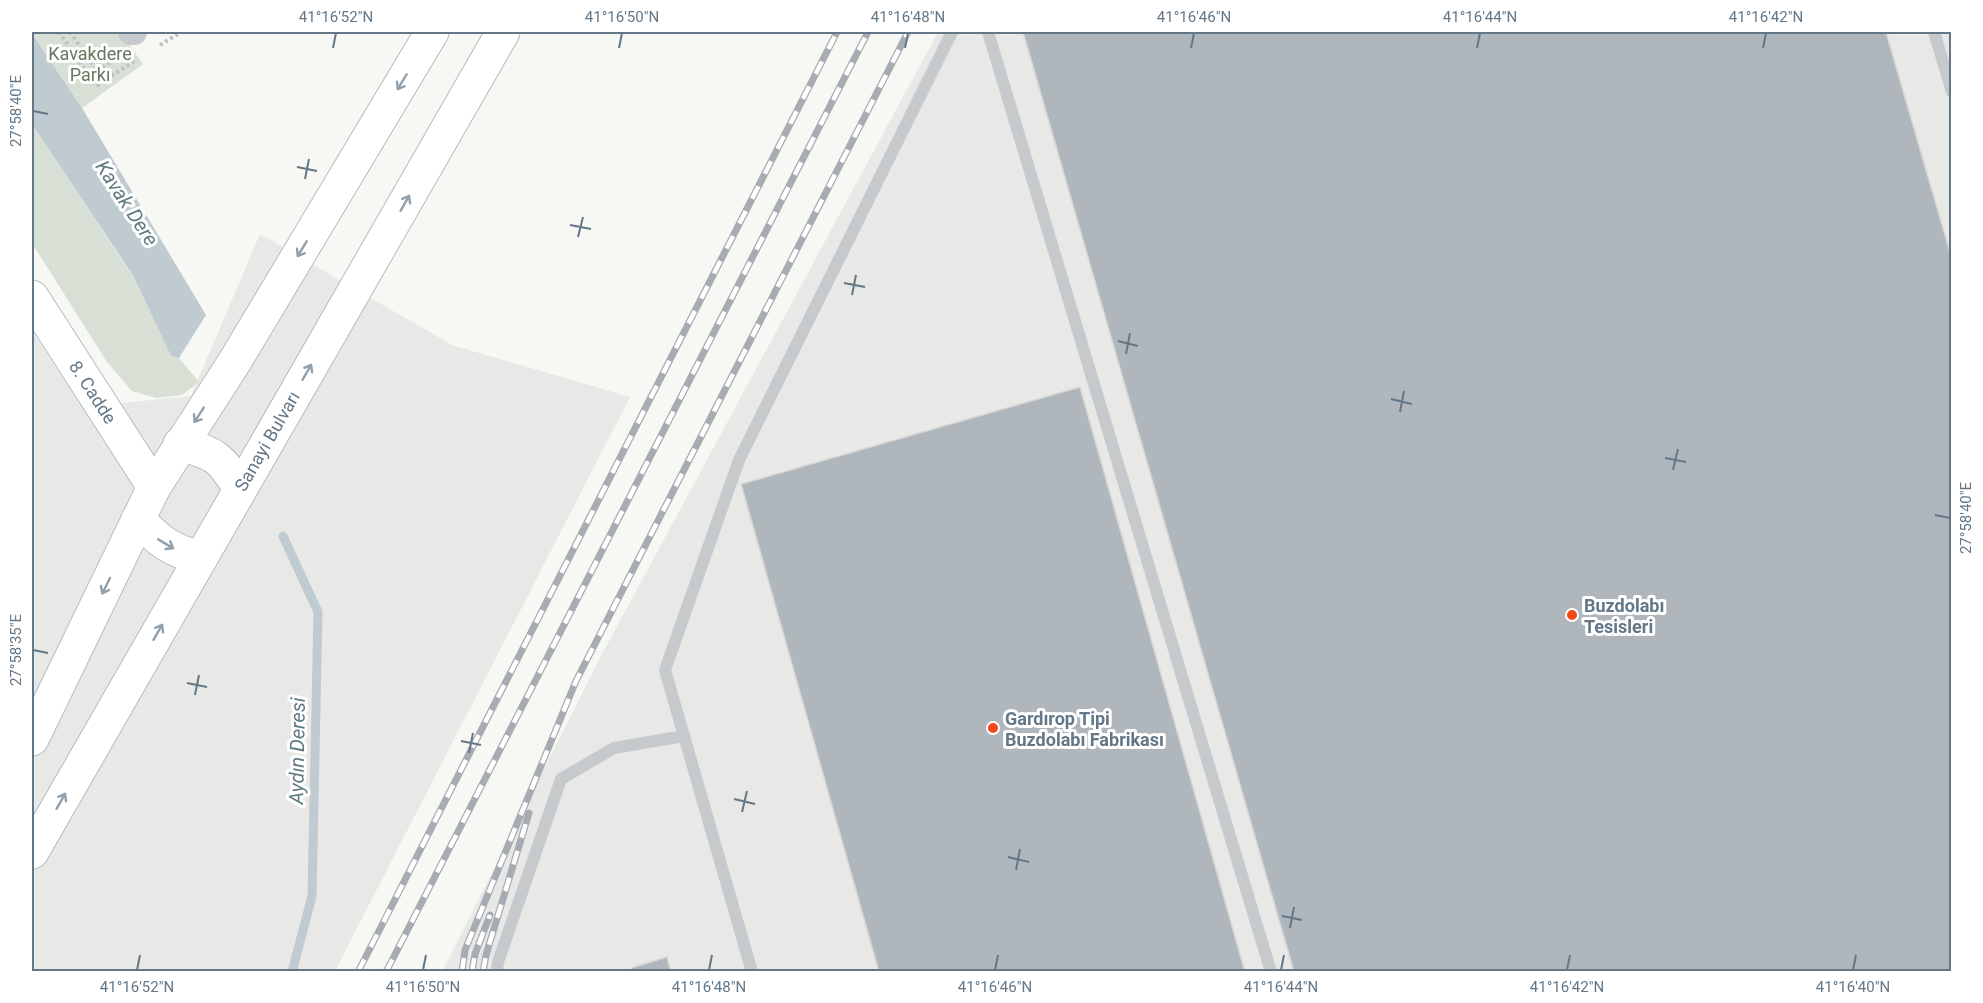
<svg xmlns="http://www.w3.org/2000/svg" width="1983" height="1003" font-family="Roboto,sans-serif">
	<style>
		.built { fill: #e8e9e7 }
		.green { fill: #d8dfd4 }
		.water { fill: #bfcbd0 }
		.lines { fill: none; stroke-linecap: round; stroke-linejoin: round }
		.stream { stroke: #bfcbd0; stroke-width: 9 }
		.building { fill: #afb7bd; stroke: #d8d8d6; stroke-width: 1.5 }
		.secondary-casing { stroke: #b6bcc0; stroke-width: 35 }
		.path { stroke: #bfc2c4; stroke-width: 4; stroke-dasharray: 3 3; stroke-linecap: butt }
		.lane { stroke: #c6cacd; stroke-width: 12 }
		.street { stroke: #c6cacd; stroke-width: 26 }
		.secondary { stroke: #fff; stroke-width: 33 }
		.rail-casing { stroke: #a6acb2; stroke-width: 7 }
		.rail { stroke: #fff; stroke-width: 4.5; stroke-dasharray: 14; stroke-linecap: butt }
		.oneway { stroke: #92a0ab }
		.ticks { fill: none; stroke: #637787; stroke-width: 2 }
		.poi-dot { fill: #f44817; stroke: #fff; stroke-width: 2 }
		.labels { text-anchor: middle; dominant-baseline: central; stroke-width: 6; stroke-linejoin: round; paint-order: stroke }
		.park-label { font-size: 18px; fill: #64795e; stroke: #fff }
		.street-label { font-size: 18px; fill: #637787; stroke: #fff }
		.poi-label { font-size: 18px; font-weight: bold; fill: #637787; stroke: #fff; text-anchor: start }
		.water-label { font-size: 20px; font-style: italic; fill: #5f7a83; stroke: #fff }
		.neatline { fill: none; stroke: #637787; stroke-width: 2 }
		.ticks-label { font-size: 15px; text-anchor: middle; fill: #637787 }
	</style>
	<rect width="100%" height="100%" fill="#f7f7f3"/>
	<g class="built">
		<path d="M 938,32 L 1951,32 L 1951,971 L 442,972 L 601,656 Z"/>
		<path d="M 260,234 L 452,345 L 630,397 L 335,971 L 32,971 L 32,331 L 82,407 L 191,396 Z"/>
	</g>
	<g class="green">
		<path d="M 32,32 L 120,32 L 143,64 L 82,108 Z"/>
		<path d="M 32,124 L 132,275 L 171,356 L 179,358 L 199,382 L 182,395 L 156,398 L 132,391 L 107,362 L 32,243 Z"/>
	</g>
	<path class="water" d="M 32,33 L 82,108 L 206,315 L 179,358 L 171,356 L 132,274 L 32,124 Z"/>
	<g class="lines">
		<path class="stream" d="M 283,536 L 318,612 L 312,896 L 292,972"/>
	</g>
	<g class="building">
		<path d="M 1023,32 L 1886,32 L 1952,259 L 1952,972 L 1294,972 Z"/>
		<path d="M 1080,387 L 1245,972 L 879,972 L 741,484 Z"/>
		<path d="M 667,957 L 671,972 L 633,972 L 631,968 Z"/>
	</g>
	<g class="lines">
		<g class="secondary-casing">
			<g id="secondary">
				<path d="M 32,297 L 154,487"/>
				<path d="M 180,444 C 217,454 220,457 240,489"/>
				<path d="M 138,519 C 160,542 170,550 201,558"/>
				<path d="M 32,739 L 154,487 L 235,361 L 432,32"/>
				<path d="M 32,852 L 503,32"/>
			</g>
		</g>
		<g class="path">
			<path d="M 59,32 L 96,86 L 136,60"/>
			<path d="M 70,32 L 97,71 L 119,56"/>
			<path d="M 160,45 L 181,32"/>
		</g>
		<g class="lane">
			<path d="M 988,32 L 1271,972"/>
			<path d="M 1934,32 L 1952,92"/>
			<path d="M 497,972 L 498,962 L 561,779 L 614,748 L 684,736"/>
			<path d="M 752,972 L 665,670 L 739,460 L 952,32"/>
		</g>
		<path class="street" d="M 131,32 L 134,32"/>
		<use href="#secondary" class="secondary"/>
		<g class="rail-casing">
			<g id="rail">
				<path d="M 358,972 L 837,32"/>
				<path d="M 386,972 L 868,32"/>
				<path d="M 462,972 L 465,950 L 576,681 L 908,32"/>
				<path d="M 472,972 L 475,954 L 490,915"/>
				<path d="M 483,972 L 486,955 L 529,813"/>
			</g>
		</g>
		<use href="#rail" class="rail"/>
	</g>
	<defs><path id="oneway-shaft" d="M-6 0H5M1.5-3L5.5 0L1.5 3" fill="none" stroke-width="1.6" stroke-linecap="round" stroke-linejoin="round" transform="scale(1.5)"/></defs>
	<g class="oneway">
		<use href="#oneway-shaft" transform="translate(402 82) rotate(121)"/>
		<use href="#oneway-shaft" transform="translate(405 203) rotate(-60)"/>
		<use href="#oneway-shaft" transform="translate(302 249) rotate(121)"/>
		<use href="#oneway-shaft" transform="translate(307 372) rotate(-60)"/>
		<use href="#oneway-shaft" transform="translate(199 415) rotate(123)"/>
		<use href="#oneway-shaft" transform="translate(166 544) rotate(31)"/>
		<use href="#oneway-shaft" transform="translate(106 586) rotate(116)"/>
		<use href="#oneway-shaft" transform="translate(158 632) rotate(-60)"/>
		<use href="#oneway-shaft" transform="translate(61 801) rotate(-60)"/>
	</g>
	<path class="ticks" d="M 333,48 L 336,33M 619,48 L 622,33M 905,48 L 908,33M 1191,48 L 1194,33M 1477,48 L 1480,33M 1763,48 L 1766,33M 33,111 L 48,114M 297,167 L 317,171M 305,179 L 309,159M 570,225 L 591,229M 578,237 L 583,217M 844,283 L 865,287M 852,295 L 856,275M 1118,341 L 1138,346M 1126,354 L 1130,333M 1391,399 L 1412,404M 1400,412 L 1404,391M 1665,458 L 1686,462M 1673,470 L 1678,449M 1935,515 L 1950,518M 33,650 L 48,653M 187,683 L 207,687M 195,695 L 199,675M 461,741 L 481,745M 469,753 L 473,733M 734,799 L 755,804M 742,812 L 747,791M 1008,857 L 1029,862M 1016,870 L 1020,849M 1282,916 L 1302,920M 1290,928 L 1294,907M 137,970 L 140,955M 423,970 L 426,955M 709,970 L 712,955M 995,970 L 998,955M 1281,970 L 1284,955M 1567,970 L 1570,955M 1853,970 L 1856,955"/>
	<g class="poi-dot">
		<circle cx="1572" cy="615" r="6"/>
		<circle cx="993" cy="728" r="6"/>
	</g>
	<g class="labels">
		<g class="park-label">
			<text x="90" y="53">Kavakdere<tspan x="90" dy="21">Parkı</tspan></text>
		</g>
		<g class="street-label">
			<text transform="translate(93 392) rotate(57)">8. Cadde</text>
			<text transform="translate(267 441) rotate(-60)">Sanayi Bulvarı</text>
		</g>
		<g class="poi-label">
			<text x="1584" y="605">Buzdolabı<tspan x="1584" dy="21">Tesisleri</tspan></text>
			<text x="1005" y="718">Gardırop Tipi<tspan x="1005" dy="21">Buzdolabı Fabrikası</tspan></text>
		</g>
		<g class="water-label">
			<text transform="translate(127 203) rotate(57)">Kavak Dere</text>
			<text transform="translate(297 751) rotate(-89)">Aydın Deresi</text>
		</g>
	</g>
	<rect width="1983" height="1003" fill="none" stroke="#ffffff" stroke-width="66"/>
	<rect x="33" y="33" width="1917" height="937" class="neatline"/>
	<g class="ticks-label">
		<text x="336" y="22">41°16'52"N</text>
		<text x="622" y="22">41°16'50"N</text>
		<text x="908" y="22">41°16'48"N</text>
		<text x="1194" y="22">41°16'46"N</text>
		<text x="1480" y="22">41°16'44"N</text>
		<text x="1766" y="22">41°16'42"N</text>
		<text transform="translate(16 111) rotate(-90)" y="5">27°58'40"E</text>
		<text transform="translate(1966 518) rotate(-90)" y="5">27°58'40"E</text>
		<text transform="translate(16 650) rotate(-90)" y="5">27°58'35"E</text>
		<text x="137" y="992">41°16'52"N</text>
		<text x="423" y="992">41°16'50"N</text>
		<text x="709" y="992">41°16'48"N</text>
		<text x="995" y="992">41°16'46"N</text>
		<text x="1281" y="992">41°16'44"N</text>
		<text x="1567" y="992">41°16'42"N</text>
		<text x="1853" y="992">41°16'40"N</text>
	</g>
</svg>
